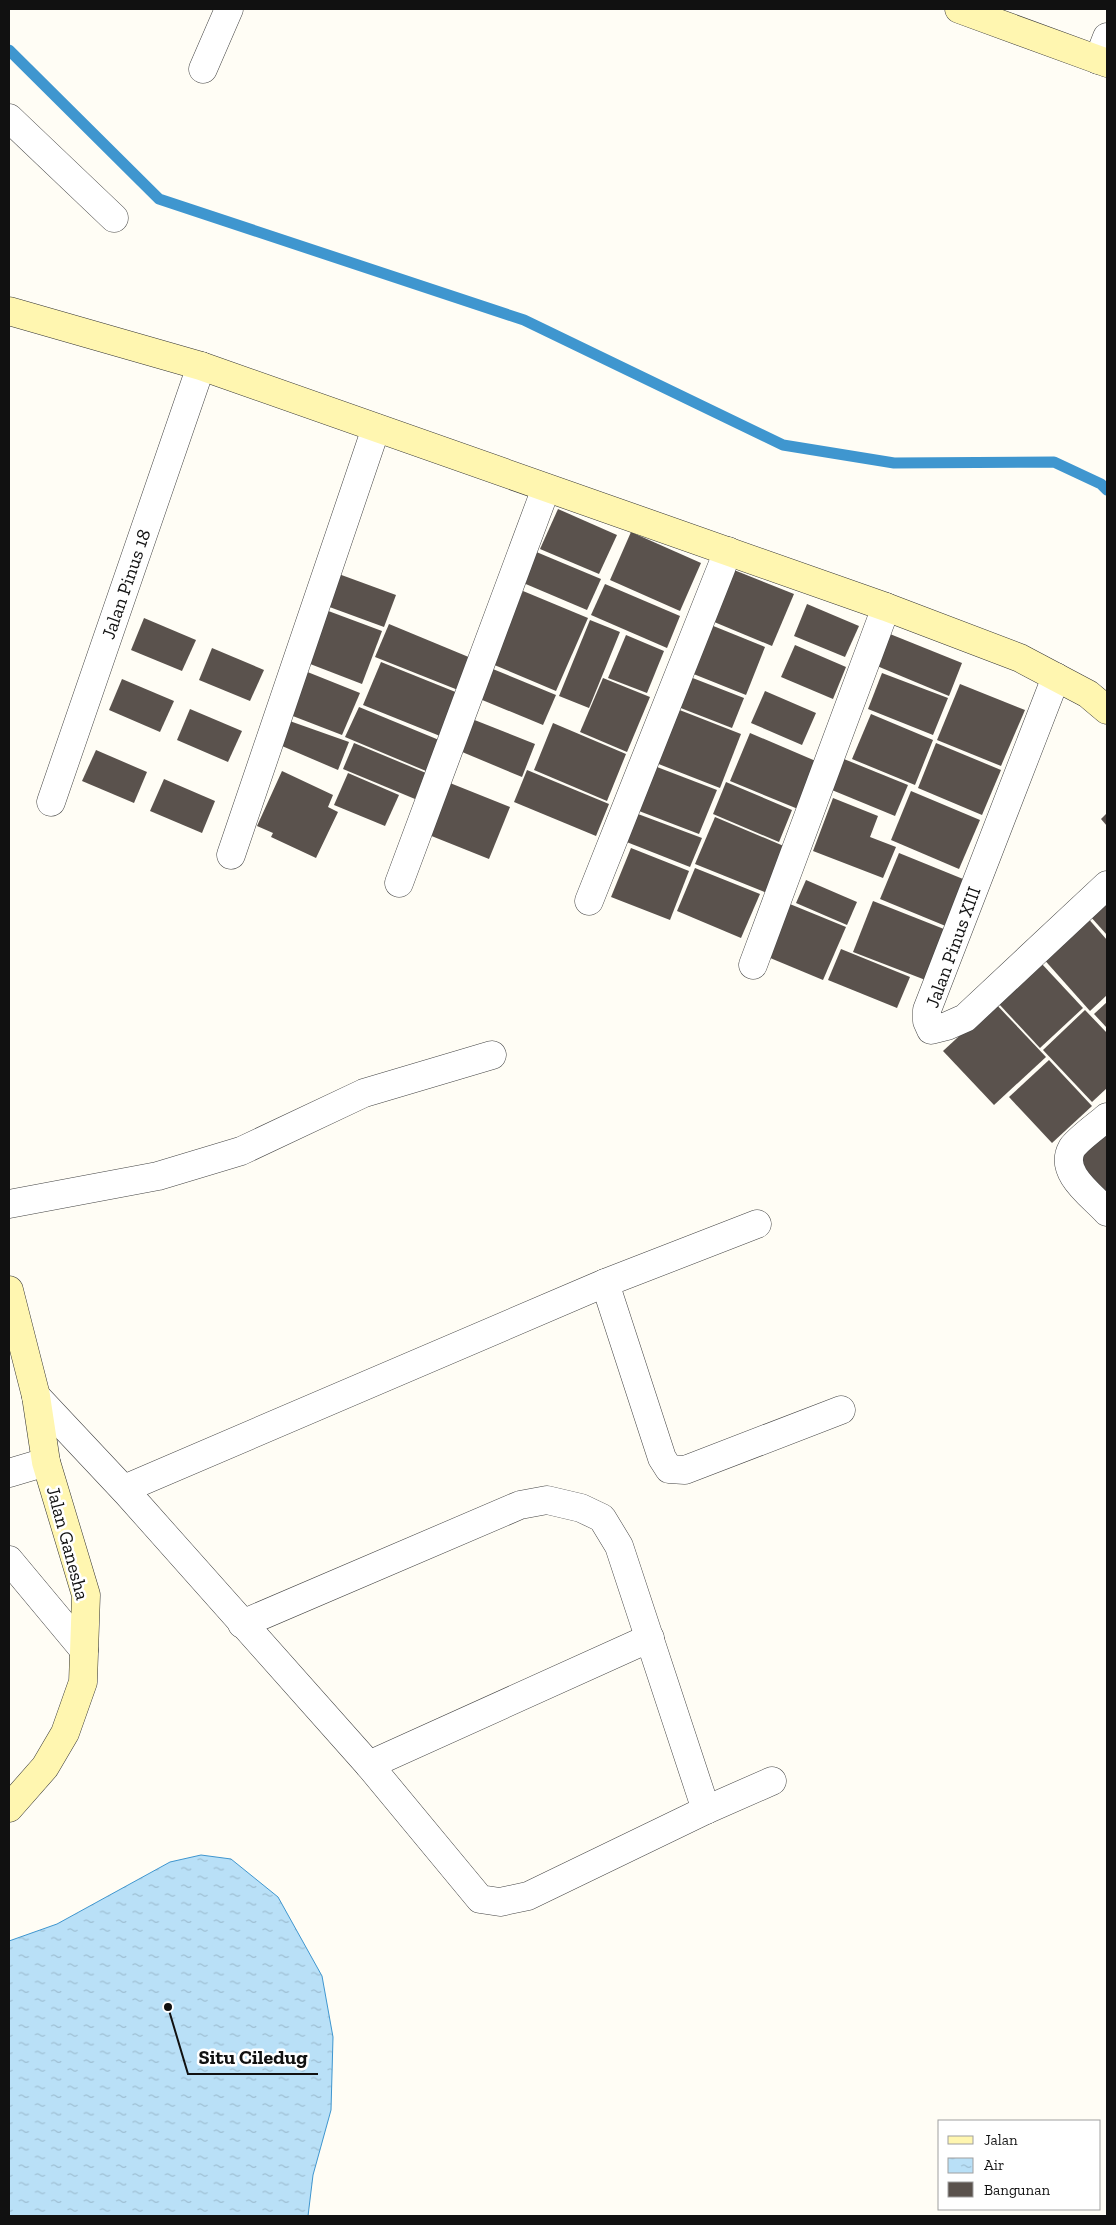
<svg xmlns="http://www.w3.org/2000/svg" width="1116" height="2225" font-family="'Zilla Slab',serif">
	<style>
		.water { fill: url(#water-ripples); stroke: #3f96cf }
		.lines { fill: none; stroke-linecap: round; stroke-linejoin: round }
		.stream { stroke: #3f96cf; stroke-width: 11 }
		.building { fill: #5a524d }
		.street-casing { stroke: #444; stroke-width: 29 }
		.secondary-casing { stroke: #333; stroke-width: 29 }
		.street { stroke: #fff; stroke-width: 28 }
		.secondary { stroke: #fff6b0; stroke-width: 28 }
		.labels { text-anchor: middle; dominant-baseline: central; stroke-width: 5; stroke-linejoin: round; paint-order: stroke }
		.street-label { font-size: 19px; fill: #111; stroke: #fff }
		.leader { fill: none; stroke: #111; stroke-width: 2 }
		.callout-dot { fill: #111; stroke: #fff; stroke-width: 2 }
		.callout-label { font-size: 20px; text-anchor: middle; font-weight: bold; fill: #111; stroke: #fff; stroke-width: 5; stroke-linejoin: round; paint-order: stroke }
	</style>
	<defs>
		<pattern id="water-ripples" width="26" height="14" patternUnits="userSpaceOnUse" patternTransform="scale(1.25)"><rect width="26" height="14" fill="#b9e0f7"/><path d="M2 4q2-2 4 0t4 0M15 11q2-2 4 0t4 0" fill="none" stroke="#9ebfd3"/></pattern>
	</defs>
	<rect width="100%" height="100%" fill="#fffdf5"/>
	<path class="water" d="M 201,1855 L 231,1859 L 278,1897 L 322,1976 L 333,2037 L 331,2110 L 313,2175 L 308,2216 L 9,2216 L 9,1941 L 57,1924 L 170,1862 Z"/>
	<g class="lines">
		<path class="stream" d="M 9,50 L 159,199 L 524,320 L 783,445 L 894,463 L 1054,462 L 1101,484 L 1107,490"/>
	</g>
	<g class="building">
		<path d="M 558,509 L 617,535 L 599,574 L 540,549 Z"/>
		<path d="M 631,532 L 701,563 L 680,611 L 610,580 Z"/>
		<path d="M 534,551 L 601,579 L 587,610 L 521,582 Z"/>
		<path d="M 729,568 L 794,594 L 772,646 L 707,619 Z"/>
		<path d="M 336,573 L 396,595 L 384,627 L 324,605 Z"/>
		<path d="M 605,584 L 680,616 L 667,648 L 591,615 Z"/>
		<path d="M 523,591 L 588,618 L 556,691 L 492,664 Z"/>
		<path d="M 807,604 L 859,626 L 845,657 L 794,636 Z"/>
		<path d="M 323,609 L 382,631 L 362,684 L 305,662 Z"/>
		<path d="M 144,618 L 196,640 L 182,671 L 131,650 Z"/>
		<path d="M 590,620 L 620,632 L 589,708 L 559,696 Z"/>
		<path d="M 706,623 L 765,647 L 746,695 L 686,671 Z"/>
		<path d="M 389,624 L 471,658 L 458,690 L 375,657 Z"/>
		<path d="M 890,634 L 962,663 L 949,696 L 877,666 Z"/>
		<path d="M 626,635 L 664,651 L 647,693 L 608,678 Z"/>
		<path d="M 795,645 L 846,667 L 833,699 L 781,677 Z"/>
		<path d="M 212,648 L 264,670 L 250,701 L 199,680 Z"/>
		<path d="M 381,662 L 458,693 L 440,736 L 363,705 Z"/>
		<path d="M 488,667 L 556,695 L 543,725 L 475,697 Z"/>
		<path d="M 300,669 L 360,693 L 342,735 L 285,713 Z"/>
		<path d="M 882,673 L 948,698 L 933,735 L 868,709 Z"/>
		<path d="M 685,675 L 744,698 L 732,728 L 673,705 Z"/>
		<path d="M 603,678 L 650,697 L 627,752 L 580,732 Z"/>
		<path d="M 122,679 L 174,701 L 160,732 L 109,710 Z"/>
		<path d="M 960,684 L 1025,710 L 1001,766 L 937,740 Z"/>
		<path d="M 765,691 L 816,713 L 802,745 L 751,723 Z"/>
		<path d="M 359,707 L 439,740 L 426,771 L 345,737 Z"/>
		<path d="M 190,709 L 242,731 L 228,762 L 177,740 Z"/>
		<path d="M 677,709 L 741,734 L 720,788 L 656,763 Z"/>
		<path d="M 871,714 L 933,740 L 915,785 L 852,759 Z"/>
		<path d="M 467,717 L 535,744 L 522,777 L 455,749 Z"/>
		<path d="M 284,719 L 349,742 L 338,770 L 275,743 Z"/>
		<path d="M 553,723 L 626,754 L 607,801 L 534,770 Z"/>
		<path d="M 750,733 L 818,762 L 798,809 L 730,781 Z"/>
		<path d="M 354,743 L 426,773 L 415,799 L 343,769 Z"/>
		<path d="M 936,743 L 1001,770 L 982,815 L 918,788 Z"/>
		<path d="M 96,750 L 147,772 L 134,803 L 82,781 Z"/>
		<path d="M 839,757 L 908,785 L 895,816 L 827,788 Z"/>
		<path d="M 657,767 L 717,790 L 699,834 L 639,811 Z"/>
		<path d="M 527,770 L 609,804 L 596,836 L 514,802 Z"/>
		<path d="M 282,771 L 333,795 L 328,807 L 338,812 L 316,858 L 271,837 L 273,833 L 257,826 Z"/>
		<path d="M 348,773 L 399,795 L 385,826 L 334,805 Z"/>
		<path d="M 164,779 L 215,801 L 202,833 L 150,811 Z"/>
		<path d="M 445,781 L 510,807 L 489,859 L 424,833 Z"/>
		<path d="M 726,782 L 792,810 L 779,842 L 713,814 Z"/>
		<path d="M 911,791 L 980,820 L 959,869 L 891,840 Z"/>
		<path d="M 833,798 L 878,816 L 870,837 L 896,847 L 883,878 L 813,851 Z"/>
		<path d="M 630,811 L 702,838 L 690,867 L 619,839 Z"/>
		<path d="M 1107,813 L 1107,826 L 1101,819 Z"/>
		<path d="M 715,817 L 786,847 L 767,893 L 695,864 Z"/>
		<path d="M 631,848 L 689,871 L 670,920 L 611,897 Z"/>
		<path d="M 899,853 L 968,881 L 948,927 L 880,899 Z"/>
		<path d="M 695,868 L 760,894 L 741,938 L 677,911 Z"/>
		<path d="M 806,880 L 857,902 L 847,925 L 796,903 Z"/>
		<path d="M 873,901 L 949,931 L 928,981 L 853,952 Z"/>
		<path d="M 1107,901 L 1107,935 L 1090,916 Z"/>
		<path d="M 785,902 L 846,927 L 823,980 L 763,955 Z"/>
		<path d="M 1086,916 L 1107,940 L 1107,995 L 1090,1011 L 1041,956 Z"/>
		<path d="M 841,949 L 910,977 L 897,1008 L 828,980 Z"/>
		<path d="M 1041,963 L 1083,1008 L 1040,1048 L 998,1003 Z"/>
		<path d="M 1107,1002 L 1107,1028 L 1094,1014 Z"/>
		<path d="M 995,1003 L 1046,1057 L 994,1105 L 943,1051 Z"/>
		<path d="M 1085,1010 L 1107,1033 L 1107,1088 L 1092,1102 L 1043,1050 Z"/>
		<path d="M 1049,1060 L 1092,1106 L 1052,1143 L 1009,1097 Z"/>
		<path d="M 1107,1133 L 1107,1199 L 1074,1162 Z"/>
	</g>
	<g class="lines">
		<g class="street-casing">
			<g id="street">
				<path d="M 1098,60 L 1107,37"/>
				<path d="M 203,69 L 229,9"/>
				<path d="M 9,118 L 114,218"/>
				<path d="M 1056,677 L 927,1010 L 927,1021 L 931,1030 L 947,1026 L 965,1018 L 1107,885"/>
				<path d="M 51,802 L 201,366"/>
				<path d="M 231,855 L 376,428"/>
				<path d="M 399,883 L 546,488"/>
				<path d="M 589,901 L 728,551"/>
				<path d="M 753,965 L 886,607"/>
				<path d="M 1107,1117 C 1098,1125 1078,1139 1072,1148 C 1058,1173 1093,1196 1107,1212"/>
				<path d="M 9,1204 L 158,1176 L 241,1151 L 364,1093 L 492,1055"/>
				<path d="M 605,1283 L 662,1458 L 669,1469 L 685,1470 L 841,1410"/>
				<path d="M 36,1396 L 128,1494 L 369,1765 L 480,1899 L 500,1902 L 528,1896 L 706,1810 L 772,1781"/>
				<path d="M 9,1473 L 46,1462"/>
				<path d="M 124,1489 L 605,1283 L 757,1224"/>
				<path d="M 9,1560 L 84,1650"/>
				<path d="M 242,1624 L 520,1505 L 547,1500 L 581,1508 L 602,1518 L 619,1546 L 706,1810"/>
				<path d="M 369,1765 L 650,1638"/>
			</g>
		</g>
		<g class="secondary-casing">
			<g id="secondary">
				<path d="M 959,9 L 1107,63"/>
				<path d="M 9,311 L 201,366 L 886,607 L 1020,658 L 1088,694 L 1107,710"/>
				<path d="M 9,1290 L 36,1396 L 46,1462 L 86,1595 L 83,1682 L 65,1733 L 45,1767 L 9,1808"/>
			</g>
		</g>
		<use href="#street" class="street"/>
		<use href="#secondary" class="secondary"/>
	</g>
	<g class="labels">
		<g class="street-label">
			<text transform="translate(126 584) rotate(-71)">Jalan Pinus 18</text>
			<text transform="translate(953 947) rotate(-70)">Jalan Pinus XIII</text>
			<text transform="translate(68 1543) rotate(75)">Jalan Ganesha</text>
		</g>
	</g>
	<path class="leader" d="M168 2007L188 2074H318"/>
	<circle class="callout-dot" cx="168" cy="2007" r="5"/>
	<g class="callout-label">
		<text x="253" y="2064">Situ Ciledug</text>
	</g>
	<rect width="1116" height="2225" fill="none" stroke="#111111" stroke-width="20"/>
	<rect x="938" y="2120" width="162" height="90" fill="#ffffff" stroke="#a0a0a0"/>
	<rect x="948" y="2136" width="25" height="8" fill="#fff6b0" stroke="#a0a0a0"/>
	<text x="984" y="2145" font-size="15" fill="#111111">Jalan</text>
	<rect x="948" y="2158" width="25" height="15" fill="url(#water-ripples)" stroke="#a0a0a0"/>
	<text x="984" y="2170" font-size="15" fill="#111111">Air</text>
	<rect x="948" y="2182" width="25" height="15" fill="#5a524d" stroke="#a0a0a0"/>
	<text x="984" y="2195" font-size="15" fill="#111111">Bangunan</text>
</svg>
